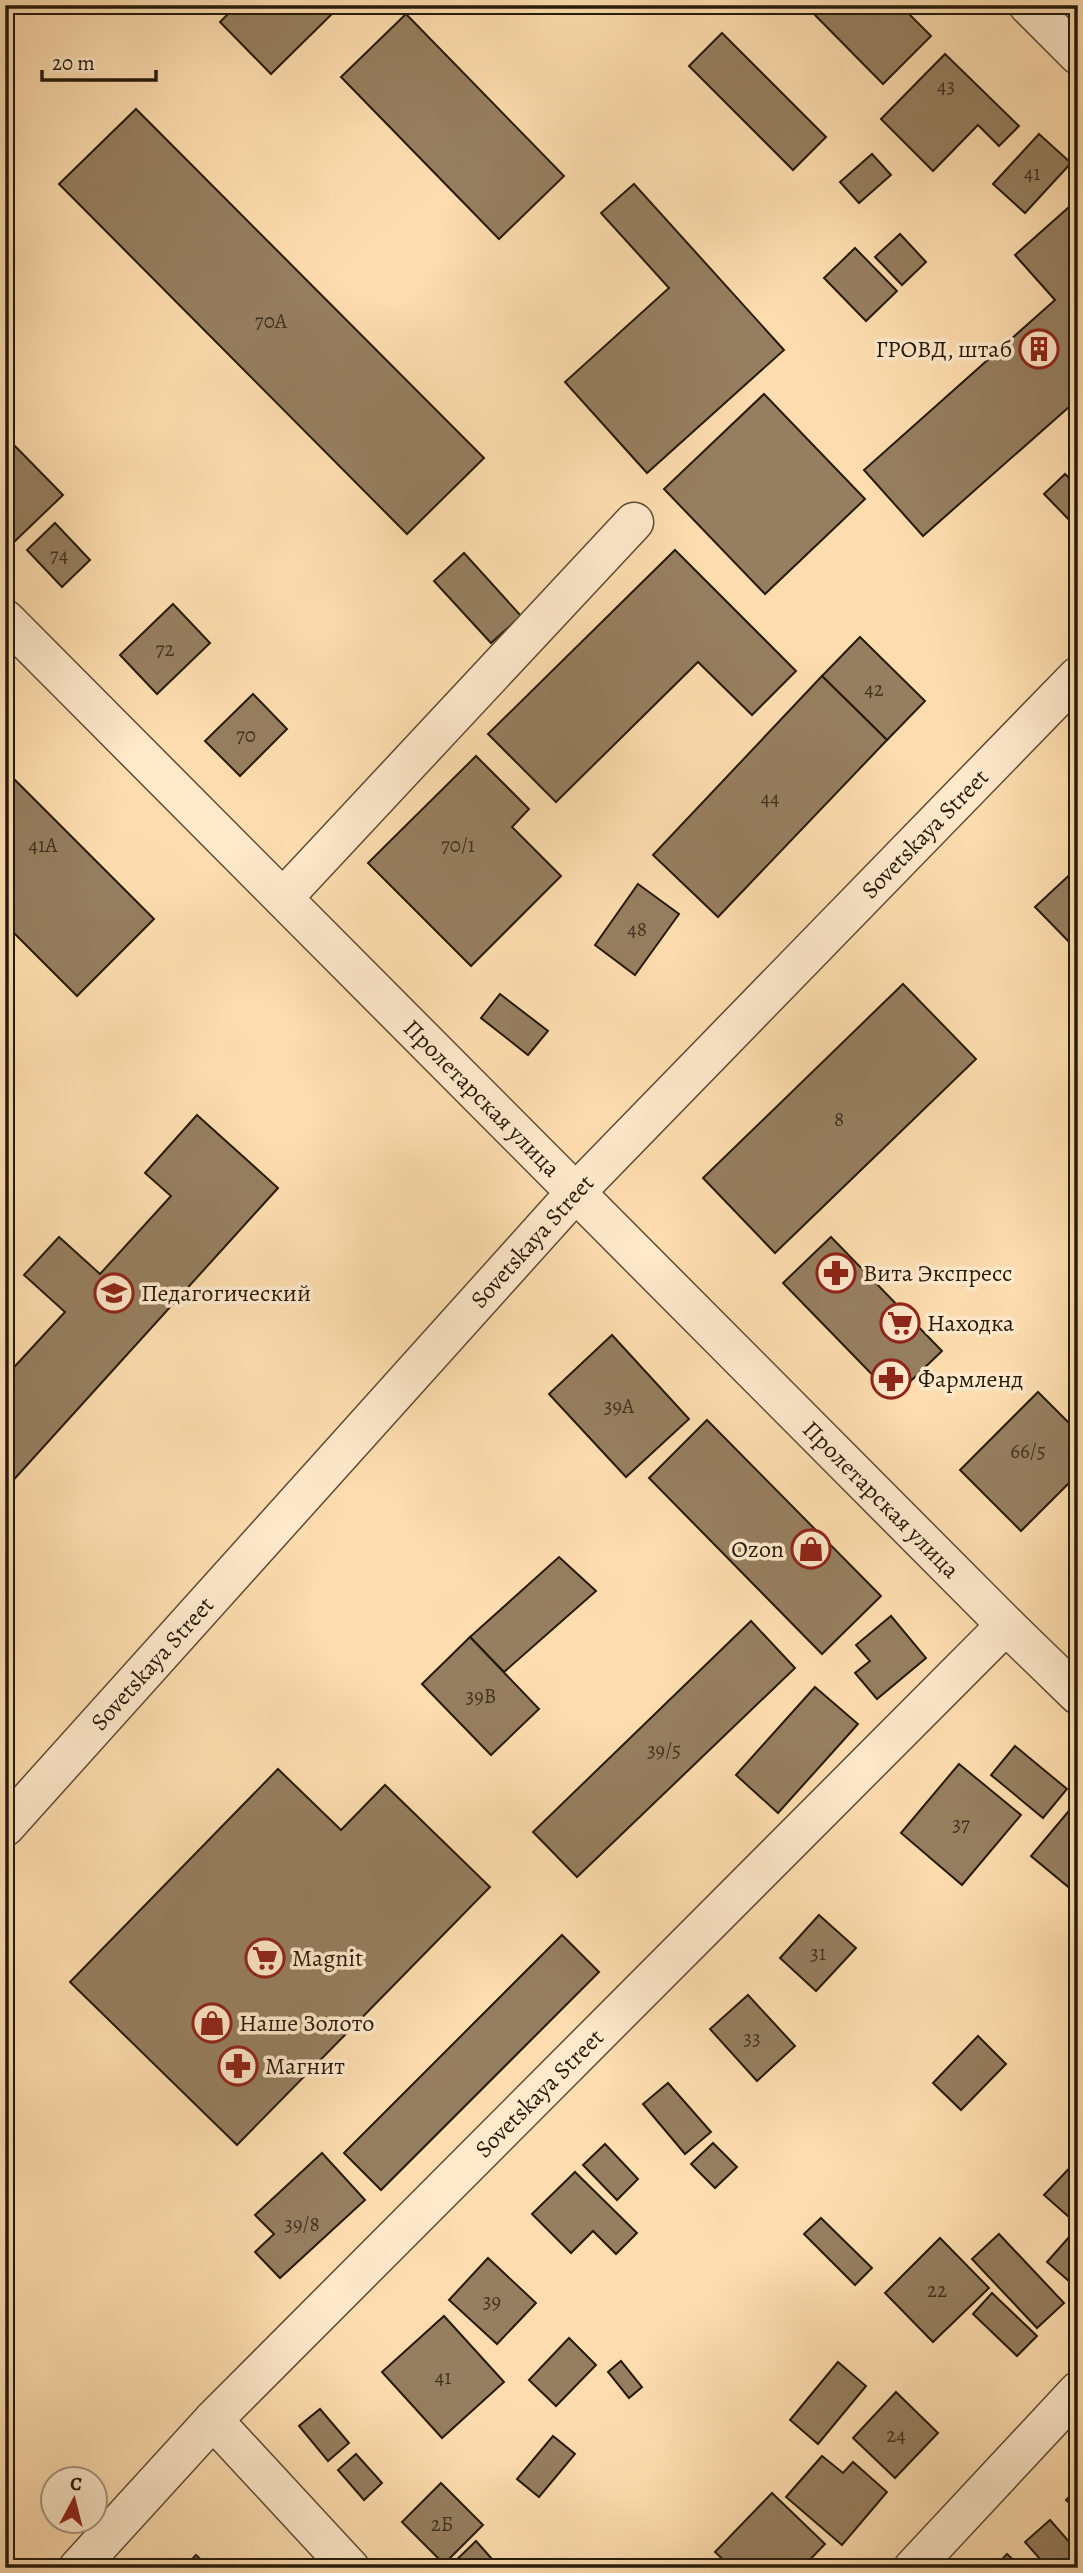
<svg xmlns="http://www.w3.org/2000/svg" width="1083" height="2573" font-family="Alegreya,serif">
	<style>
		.building { fill: #967f60; stroke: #261a0a; stroke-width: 2 }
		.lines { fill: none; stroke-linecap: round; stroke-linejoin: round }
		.minor-casing { stroke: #5c4b33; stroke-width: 41 }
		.minor { stroke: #fee9cb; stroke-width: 38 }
		.labels { text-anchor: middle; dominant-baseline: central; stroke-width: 7; stroke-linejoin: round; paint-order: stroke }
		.number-label { font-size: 21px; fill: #423320 }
		.poi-label { font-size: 24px; fill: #261a0a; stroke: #fee9cb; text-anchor: start }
		.street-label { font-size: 24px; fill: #261a0a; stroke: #fee9cb }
	</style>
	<rect width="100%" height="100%" fill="#fdddaf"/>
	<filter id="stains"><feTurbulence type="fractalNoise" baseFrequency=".00286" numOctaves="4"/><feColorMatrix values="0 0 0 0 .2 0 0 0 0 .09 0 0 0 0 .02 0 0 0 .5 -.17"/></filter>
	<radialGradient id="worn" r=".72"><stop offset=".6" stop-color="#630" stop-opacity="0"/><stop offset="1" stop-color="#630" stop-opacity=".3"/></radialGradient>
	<g class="building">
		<path d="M 237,5 L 341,5 L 271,74 L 220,22 Z"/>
		<path d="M 816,5 L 900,5 L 931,36 L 883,84 L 810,10 Z"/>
		<path d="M 406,14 L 564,176 L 499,239 L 341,77 Z"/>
		<path d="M 722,33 L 826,137 L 793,170 L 689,66 Z"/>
		<path d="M 945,54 L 1019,126 L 999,146 L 978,125 L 933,171 L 881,119 Z"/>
		<path d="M 136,109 L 484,458 L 407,534 L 59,184 Z"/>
		<path d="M 1039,134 L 1071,163 L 1025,213 L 993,184 Z"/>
		<path d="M 872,154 L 891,175 L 859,203 L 840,182 Z"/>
		<path d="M 634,184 L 784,350 L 647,473 L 565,382 L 669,288 L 601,213 Z"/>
		<path d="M 1078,199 L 1078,399 L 923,536 L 864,470 L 1055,300 L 1015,255 Z"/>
		<path d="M 900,234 L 926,262 L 902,285 L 875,257 Z"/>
		<path d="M 855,248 L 897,291 L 866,321 L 824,278 Z"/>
		<path d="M 764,394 L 865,499 L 765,594 L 664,489 Z"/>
		<path d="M 11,442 L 63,495 L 15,541 L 5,531 L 5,448 Z"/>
		<path d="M 1065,474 L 1078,487 L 1078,529 L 1044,494 Z"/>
		<path d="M 55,523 L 90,560 L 62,587 L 27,550 Z"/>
		<path d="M 675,550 L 796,671 L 752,715 L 698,662 L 556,802 L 488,734 Z"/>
		<path d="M 464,553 L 521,616 L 491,643 L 434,581 Z"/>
		<path d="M 173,604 L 210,643 L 157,694 L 120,655 Z"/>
		<path d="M 860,637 L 925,701 L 887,740 L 822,676 Z"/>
		<path d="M 822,676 L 887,740 L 718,917 L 653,855 Z"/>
		<path d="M 253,694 L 287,729 L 240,776 L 205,741 Z"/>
		<path d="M 476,756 L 529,809 L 512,827 L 561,876 L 471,966 L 368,863 Z"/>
		<path d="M 5,770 L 154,919 L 77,996 L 5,924 Z"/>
		<path d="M 1078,867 L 1078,951 L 1035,907 Z"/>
		<path d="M 638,884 L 679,914 L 635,975 L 595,945 Z"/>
		<path d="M 903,984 L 976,1059 L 775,1253 L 703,1178 Z"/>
		<path d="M 500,994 L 548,1031 L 528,1055 L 481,1018 Z"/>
		<path d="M 197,1115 L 278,1188 L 8,1486 L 5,1483 L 5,1377 L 65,1312 L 24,1275 L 59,1237 L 100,1274 L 171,1196 L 145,1173 Z"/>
		<path d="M 831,1237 L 942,1351 L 894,1397 L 783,1283 Z"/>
		<path d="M 612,1335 L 689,1419 L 626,1477 L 549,1394 Z"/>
		<path d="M 1038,1392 L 1078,1432 L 1078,1474 L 1021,1531 L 960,1470 Z"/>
		<path d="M 707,1420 L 881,1596 L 822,1654 L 649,1478 Z"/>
		<path d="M 559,1557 L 596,1591 L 504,1672 L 470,1637 Z"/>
		<path d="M 891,1616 L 926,1658 L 877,1699 L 855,1673 L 870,1661 L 856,1645 Z"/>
		<path d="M 751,1621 L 795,1668 L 577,1877 L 533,1832 Z"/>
		<path d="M 470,1637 L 539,1709 L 491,1755 L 422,1684 Z"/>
		<path d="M 815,1687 L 858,1724 L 778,1813 L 736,1775 Z"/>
		<path d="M 1015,1746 L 1067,1789 L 1043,1818 L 991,1775 Z"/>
		<path d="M 959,1764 L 1021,1815 L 962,1885 L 901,1833 Z"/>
		<path d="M 278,1769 L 341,1830 L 385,1785 L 490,1887 L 237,2145 L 70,1982 Z"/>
		<path d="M 1073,1806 L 1078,1810 L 1078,1895 L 1031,1856 Z"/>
		<path d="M 819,1915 L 856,1948 L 816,1991 L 780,1958 Z"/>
		<path d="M 562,1935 L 599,1972 L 381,2190 L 344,2153 Z"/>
		<path d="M 748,1995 L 795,2046 L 757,2081 L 710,2029 Z"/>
		<path d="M 978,2036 L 1006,2064 L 961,2110 L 933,2083 Z"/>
		<path d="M 668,2083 L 711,2132 L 685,2154 L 643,2104 Z"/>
		<path d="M 713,2143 L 737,2167 L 715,2188 L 691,2164 Z"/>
		<path d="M 605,2144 L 638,2179 L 617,2200 L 583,2165 Z"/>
		<path d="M 322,2153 L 365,2200 L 280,2278 L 255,2252 L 274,2234 L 255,2215 Z"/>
		<path d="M 1078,2159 L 1078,2225 L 1044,2195 Z"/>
		<path d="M 575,2172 L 637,2233 L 616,2254 L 593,2231 L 571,2253 L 532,2214 Z"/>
		<path d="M 821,2218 L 872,2268 L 855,2285 L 804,2234 Z"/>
		<path d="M 999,2234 L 1064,2303 L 1037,2328 L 972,2259 Z"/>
		<path d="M 1069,2237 L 1078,2244 L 1078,2289 L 1047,2262 Z"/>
		<path d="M 940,2238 L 989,2288 L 933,2342 L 885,2293 Z"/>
		<path d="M 488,2258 L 536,2303 L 497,2344 L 449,2300 Z"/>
		<path d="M 992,2293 L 1037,2336 L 1017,2356 L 973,2314 Z"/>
		<path d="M 444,2316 L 504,2382 L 442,2438 L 382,2372 Z"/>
		<path d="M 569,2338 L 596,2365 L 556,2406 L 529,2380 Z"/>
		<path d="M 621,2361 L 642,2387 L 629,2398 L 608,2372 Z"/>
		<path d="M 838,2362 L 866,2386 L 818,2444 L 790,2420 Z"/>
		<path d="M 896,2392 L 938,2433 L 895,2478 L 853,2438 Z"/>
		<path d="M 320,2409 L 349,2443 L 328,2461 L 299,2426 Z"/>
		<path d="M 553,2436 L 575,2454 L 539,2497 L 517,2479 Z"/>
		<path d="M 356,2454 L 382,2483 L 364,2500 L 338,2470 Z"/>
		<path d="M 822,2456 L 843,2473 L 853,2462 L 887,2492 L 842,2545 L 786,2497 Z"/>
		<path d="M 441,2483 L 483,2525 L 444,2564 L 402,2522 Z"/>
		<path d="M 1078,2488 L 1078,2511 L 1066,2500 Z"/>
		<path d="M 772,2493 L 825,2544 L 802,2568 L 732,2568 L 715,2552 Z"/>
		<path d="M 1050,2520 L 1078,2552 L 1078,2568 L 1048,2568 L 1025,2542 Z"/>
		<path d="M 476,2541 L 500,2568 L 448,2568 Z"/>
		<path d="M 1007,2554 L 1022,2568 L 994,2568 Z"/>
		<path d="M 196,2555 L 210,2568 L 184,2568 Z"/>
	</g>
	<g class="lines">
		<g class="minor-casing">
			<g id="minor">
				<path d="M 1028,5 L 1078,55"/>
				<path id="s1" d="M 5,619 L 1006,1625 L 1078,1695"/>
				<path d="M 283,898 L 634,522"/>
				<path id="s2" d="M 5,1827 L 576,1192 L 1078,676"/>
				<path d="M 213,2420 L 350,2568"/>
				<path id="s3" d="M 78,2568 L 213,2420 L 1006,1625"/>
				<path d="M 913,2568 L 1078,2391"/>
			</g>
		</g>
		<use href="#minor" class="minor"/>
	</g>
	<defs>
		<g id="building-ring" transform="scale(2.0125)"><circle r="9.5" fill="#fee9cb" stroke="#8f2418" stroke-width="1.5"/><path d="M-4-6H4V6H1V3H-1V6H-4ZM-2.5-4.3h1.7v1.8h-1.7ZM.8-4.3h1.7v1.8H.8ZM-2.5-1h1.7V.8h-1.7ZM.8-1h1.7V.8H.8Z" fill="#8f2418"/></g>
		<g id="pharmacy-ring" transform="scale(2.0125)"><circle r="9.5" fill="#fee9cb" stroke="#8f2418" stroke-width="1.5"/><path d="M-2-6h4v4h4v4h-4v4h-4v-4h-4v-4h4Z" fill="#8f2418"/></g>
		<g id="university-ring" transform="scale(2.0125)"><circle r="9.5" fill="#fee9cb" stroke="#8f2418" stroke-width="1.5"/><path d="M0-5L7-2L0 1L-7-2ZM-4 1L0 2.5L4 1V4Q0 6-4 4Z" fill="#8f2418"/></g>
		<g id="supermarket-ring" transform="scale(2.0125)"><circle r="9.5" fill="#fee9cb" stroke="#8f2418" stroke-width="1.5"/><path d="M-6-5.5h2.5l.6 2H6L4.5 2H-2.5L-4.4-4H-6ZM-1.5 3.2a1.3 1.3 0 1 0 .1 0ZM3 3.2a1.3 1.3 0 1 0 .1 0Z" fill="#8f2418"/></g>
		<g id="shop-ring" transform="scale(2.0125)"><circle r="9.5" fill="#fee9cb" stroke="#8f2418" stroke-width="1.5"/><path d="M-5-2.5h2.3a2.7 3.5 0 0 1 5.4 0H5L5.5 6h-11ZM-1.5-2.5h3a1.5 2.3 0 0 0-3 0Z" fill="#8f2418"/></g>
	</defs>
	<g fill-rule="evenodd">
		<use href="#building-ring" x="1039" y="349"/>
		<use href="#pharmacy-ring" x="836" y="1273"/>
		<use href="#university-ring" x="114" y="1293"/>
		<use href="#supermarket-ring" x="900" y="1323"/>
		<use href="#pharmacy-ring" x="891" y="1379"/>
		<use href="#shop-ring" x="811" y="1549"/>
		<use href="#supermarket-ring" x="265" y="1958"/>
		<use href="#shop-ring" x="212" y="2023"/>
		<use href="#pharmacy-ring" x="238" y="2066"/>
	</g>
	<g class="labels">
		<g class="number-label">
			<text x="946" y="86">43</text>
			<text x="1032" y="173">41</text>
			<text x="271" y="321">70А</text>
			<text x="59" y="555">74</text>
			<text x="165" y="649">72</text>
			<text x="874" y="689">42</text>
			<text x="246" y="735">70</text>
			<text x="770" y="798">44</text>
			<text x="43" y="845">41А</text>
			<text x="458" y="845">70/1</text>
			<text x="637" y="929">48</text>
			<text x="839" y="1119">8</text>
			<text x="619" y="1406">39А</text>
			<text x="1028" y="1451">66/5</text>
			<text x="481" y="1696">39В</text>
			<text x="664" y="1750">39/5</text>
			<text x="961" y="1824">37</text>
			<text x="818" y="1953">31</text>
			<text x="752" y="2038">33</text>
			<text x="302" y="2224">39/8</text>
			<text x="937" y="2290">22</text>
			<text x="492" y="2301">39</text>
			<text x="443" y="2377">41</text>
			<text x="896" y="2435">24</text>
			<text x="442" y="2524">2Б</text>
		</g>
		<g class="poi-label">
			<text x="1012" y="349" text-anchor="end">ГРОВД, штаб</text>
			<text x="863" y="1273">Вита Экспресс</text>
			<text x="141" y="1293">Педагогический</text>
			<text x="927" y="1323">Находка</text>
			<text x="918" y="1379">Фармленд</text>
			<text x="784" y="1549" text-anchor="end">Ozon</text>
			<text x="292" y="1958">Magnit</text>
			<text x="239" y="2023">Наше Золото</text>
			<text x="265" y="2066">Магнит</text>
		</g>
		<g class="street-label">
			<text stroke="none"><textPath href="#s2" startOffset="1354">Sovetskaya Street</textPath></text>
			<text stroke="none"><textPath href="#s1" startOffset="676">Пролетарская улица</textPath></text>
			<text stroke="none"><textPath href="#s2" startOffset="788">Sovetskaya Street</textPath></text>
			<text stroke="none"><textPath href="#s1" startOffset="1242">Пролетарская улица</textPath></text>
			<text stroke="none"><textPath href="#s2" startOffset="220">Sovetskaya Street</textPath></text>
			<text stroke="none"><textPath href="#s3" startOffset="662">Sovetskaya Street</textPath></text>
		</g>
	</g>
	<rect width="1083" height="2573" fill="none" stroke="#fdddaf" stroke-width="28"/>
	<rect x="7" y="7" width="1069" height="2559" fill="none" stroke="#261a0a" stroke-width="3.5"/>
	<rect x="14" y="14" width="1055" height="2545" fill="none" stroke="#261a0a" stroke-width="2"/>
	<g transform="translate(74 2500) rotate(7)"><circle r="33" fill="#fee9cb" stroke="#a8967e" stroke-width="2"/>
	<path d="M0-5L12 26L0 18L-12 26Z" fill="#8f2418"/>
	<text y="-10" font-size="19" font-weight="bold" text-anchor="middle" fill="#261a0a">С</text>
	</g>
	<path d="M42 70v10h114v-10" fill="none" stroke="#261a0a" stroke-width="3.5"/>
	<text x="52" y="70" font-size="21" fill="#261a0a" stroke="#fee9cb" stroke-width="5" paint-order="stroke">20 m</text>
	<rect width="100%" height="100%" filter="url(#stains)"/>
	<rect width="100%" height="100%" fill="url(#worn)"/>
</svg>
